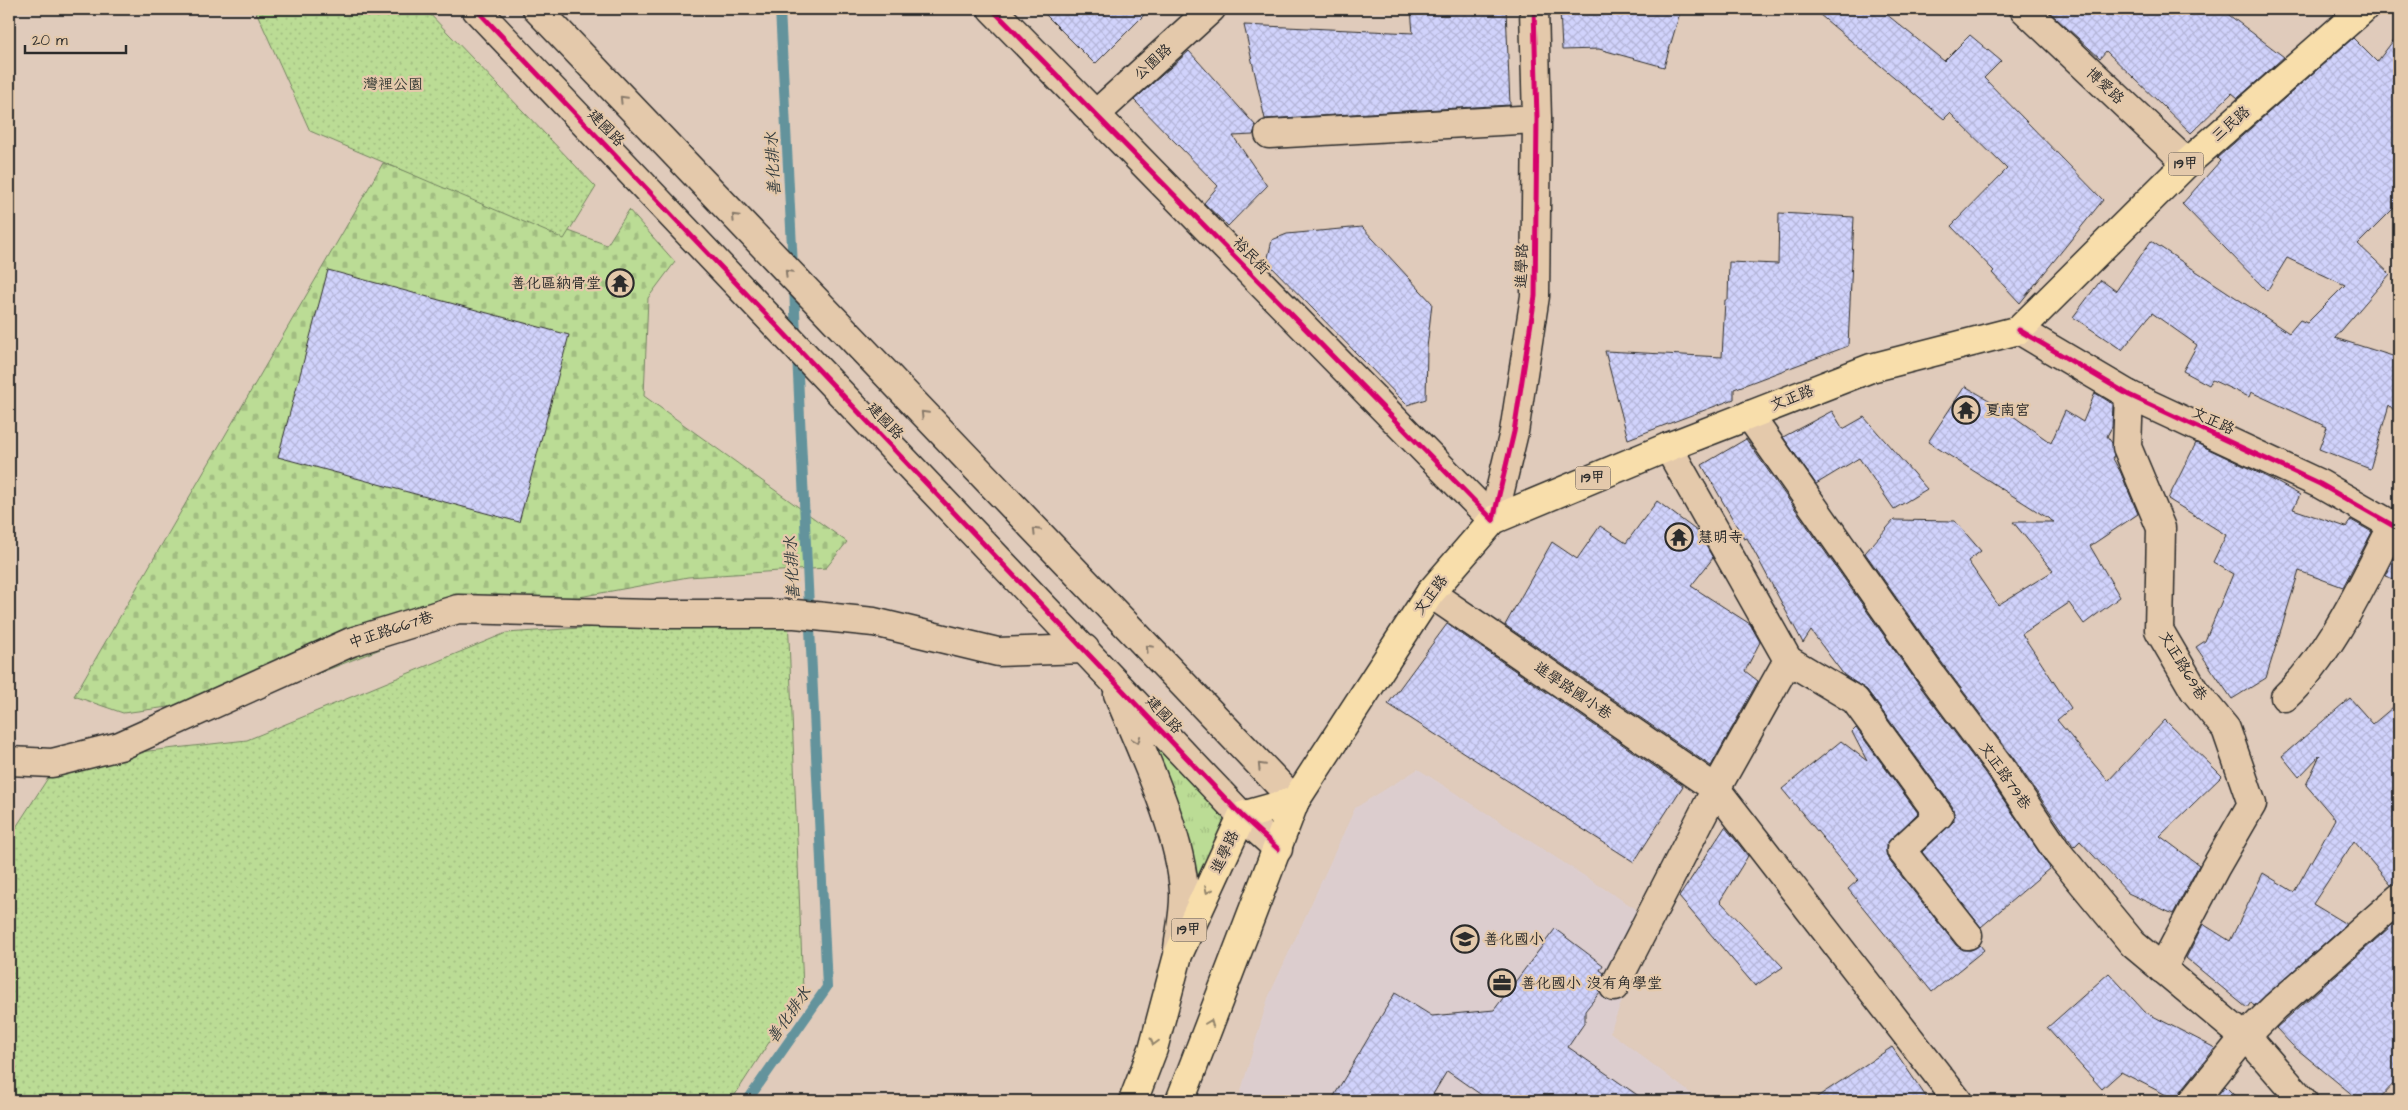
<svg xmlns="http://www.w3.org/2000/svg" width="2408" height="1110" font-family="'Architects Daughter','LXGW WenKai TC',sans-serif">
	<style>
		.built { fill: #dccdce }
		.grass { fill: url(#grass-tufts); stroke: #738460 }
		.cemetery { fill: url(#cemetery-stones); stroke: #738460 }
		.park { fill: url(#park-dots); stroke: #738460 }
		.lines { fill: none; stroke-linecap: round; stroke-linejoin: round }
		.stream { stroke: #64939c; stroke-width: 10 }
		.building { fill: url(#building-cross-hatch); stroke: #2b2b2b }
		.minor-casing { stroke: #2b2b2b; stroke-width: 31 }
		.major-casing { stroke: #2b2b2b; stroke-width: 31 }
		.minor { stroke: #e4c9ab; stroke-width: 28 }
		.major { stroke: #f8deab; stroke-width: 28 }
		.cycleway-casing { stroke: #e4c9ab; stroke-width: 8 }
		.cycleway { stroke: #d6006c; stroke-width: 5 }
		.oneway { stroke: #887a6b }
		.oneway2 { stroke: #92846b }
		.labels { text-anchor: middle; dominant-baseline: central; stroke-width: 4.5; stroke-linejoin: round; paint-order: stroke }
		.shield { fill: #e4c9ab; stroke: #625a51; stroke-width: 1 }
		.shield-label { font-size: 14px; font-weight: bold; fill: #2b2b2b }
		.street-label { font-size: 15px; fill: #2b2b2b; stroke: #e4c9ab }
		.park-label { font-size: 15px; fill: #393d36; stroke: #e4c9ab }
		.poi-label { font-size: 15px; fill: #2b2b2b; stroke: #e4c9ab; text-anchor: start }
		.water-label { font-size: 16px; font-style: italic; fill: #343c3e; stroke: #e4c9ab }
	</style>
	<defs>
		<pattern id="grass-tufts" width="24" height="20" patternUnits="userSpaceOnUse" patternTransform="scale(1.25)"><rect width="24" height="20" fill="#bbdc95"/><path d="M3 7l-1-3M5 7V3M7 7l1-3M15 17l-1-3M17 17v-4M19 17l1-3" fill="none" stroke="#a1bd81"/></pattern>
		<pattern id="cemetery-stones" width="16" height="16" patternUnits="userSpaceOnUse" patternTransform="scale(1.25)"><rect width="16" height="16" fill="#bbdc95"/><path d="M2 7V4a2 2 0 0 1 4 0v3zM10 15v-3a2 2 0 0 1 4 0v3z" fill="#a1bd81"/></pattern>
		<pattern id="park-dots" width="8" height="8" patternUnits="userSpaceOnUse" patternTransform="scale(1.25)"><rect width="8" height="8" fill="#bbdc95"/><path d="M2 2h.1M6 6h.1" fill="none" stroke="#a1bd81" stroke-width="1.8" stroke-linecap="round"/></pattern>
		<pattern id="building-cross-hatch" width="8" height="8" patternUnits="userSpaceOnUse" patternTransform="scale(1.25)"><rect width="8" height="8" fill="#d1d3fc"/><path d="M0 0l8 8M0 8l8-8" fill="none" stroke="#b4b5d8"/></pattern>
	</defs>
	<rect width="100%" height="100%" fill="#e0cbbb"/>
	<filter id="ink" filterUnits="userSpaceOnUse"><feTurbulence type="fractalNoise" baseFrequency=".02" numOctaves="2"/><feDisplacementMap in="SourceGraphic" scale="10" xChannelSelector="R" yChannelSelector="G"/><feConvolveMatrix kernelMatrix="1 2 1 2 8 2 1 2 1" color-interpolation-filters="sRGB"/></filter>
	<g filter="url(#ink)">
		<path class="built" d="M 1418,769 L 1636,909 L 1634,970 L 1610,1032 L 1701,1101 L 1238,1101 L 1268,998 L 1355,808 Z"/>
		<path class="grass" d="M 1112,679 L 1242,816 L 1178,955 L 1184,894 Z"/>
		<path class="cemetery" d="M 383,163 L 607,245 L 629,210 L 675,262 L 648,298 L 644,396 L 847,542 L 826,568 L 688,577 L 454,620 L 266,694 L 123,713 L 74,696 Z"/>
		<g class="park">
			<path d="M 255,9 L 425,9 L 596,187 L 564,239 L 310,131 Z"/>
			<path d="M 788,614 L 803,990 L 731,1101 L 9,1101 L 9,838 L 59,761 L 247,740 L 506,633 Z"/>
		</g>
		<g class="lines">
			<g class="stream">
				<path d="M 780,9 L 793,267"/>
				<path d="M 794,284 L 796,337"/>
				<path d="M 747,1101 L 827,987 L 797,354"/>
			</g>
		</g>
		<g class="building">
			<path d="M 1040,9 L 1150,9 L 1095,64 Z"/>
			<path d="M 1411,9 L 1506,9 L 1510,105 L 1265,119 L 1244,25 L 1413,33 Z"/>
			<path d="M 1560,9 L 1681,9 L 1664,67 L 1599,49 L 1562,50 Z"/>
			<path d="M 1813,9 L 1880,9 L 1944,61 L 1970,35 L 2001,61 L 1984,78 L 2103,200 L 2020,303 L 1992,273 L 1994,271 L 1951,226 L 2007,169 L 1950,113 L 1944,119 Z"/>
			<path d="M 2046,9 L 2221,9 L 2284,57 L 2238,98 L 2232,93 L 2191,133 L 2106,51 L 2100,58 Z"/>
			<path d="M 2399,33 L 2399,203 L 2358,244 L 2390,274 L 2335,338 L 2399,358 L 2399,416 L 2389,405 L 2370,469 L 2319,449 L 2327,427 L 2251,392 L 2249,397 L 2212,380 L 2209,385 L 2183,371 L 2197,345 L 2152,313 L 2122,350 L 2073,317 L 2101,280 L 2116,291 L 2151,241 L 2289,333 L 2300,320 L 2307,323 L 2345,285 L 2287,258 L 2267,291 L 2182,204 L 2220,161 L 2217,158 L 2353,38 L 2377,62 Z"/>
			<path d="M 1189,51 L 1256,126 L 1253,135 L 1233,136 L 1267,186 L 1228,226 L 1204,203 L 1218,186 L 1134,100 Z"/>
			<path d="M 1779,213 L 1854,217 L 1848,346 L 1734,389 L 1734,399 L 1628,439 L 1605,351 L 1722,357 L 1725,300 L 1728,300 L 1729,262 L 1778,264 Z"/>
			<path d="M 1362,227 L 1432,303 L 1427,348 L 1426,399 L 1407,405 L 1267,262 L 1272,240 L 1287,234 Z"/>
			<path d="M 328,270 L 569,335 L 519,522 L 278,457 Z"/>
			<path d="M 1965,386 L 1999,406 L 2051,443 L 2065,411 L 2083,422 L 2095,393 L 2113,404 L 2112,427 L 2107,436 L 2112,443 L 2114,457 L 2112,457 L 2120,471 L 2138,514 L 2090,546 L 2120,597 L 2084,624 L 2069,603 L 2022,634 L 2071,708 L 2057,720 L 2108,781 L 2165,720 L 2222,776 L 2160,836 L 2199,865 L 2173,914 L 2128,893 L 2080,841 L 2074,847 L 2014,759 L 1942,663 L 1865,553 L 1894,520 L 1955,521 L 1981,551 L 1968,561 L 1998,605 L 2053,571 L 2013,522 L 2054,522 L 1928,442 Z"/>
			<path d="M 1832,411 L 1843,429 L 1864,417 L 1927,489 L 1894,509 L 1859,458 L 1816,484 L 1783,437 Z"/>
			<path d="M 1746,439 L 1916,681 L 1988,777 L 2050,868 L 1981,927 L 1922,852 L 1954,821 L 1954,813 L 1952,806 L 1867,690 L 1844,675 L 1811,631 L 1803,643 L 1747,538 L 1744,539 L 1702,465 Z"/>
			<path d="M 2196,443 L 2269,478 L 2300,495 L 2293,509 L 2346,527 L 2351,520 L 2372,532 L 2343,587 L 2299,571 L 2266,678 L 2232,699 L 2196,647 L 2205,641 L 2233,574 L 2213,562 L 2226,535 L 2168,499 Z"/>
			<path d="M 1657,501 L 1698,532 L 1713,558 L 1691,586 L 1750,624 L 1760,642 L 1745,671 L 1758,681 L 1711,766 L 1505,625 L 1552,542 L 1577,559 L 1600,526 L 1626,543 Z"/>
			<path d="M 2399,547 L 2399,581 L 2385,576 Z"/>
			<path d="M 1447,624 L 1683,786 L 1634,862 L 1388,704 Z"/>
			<path d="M 2350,698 L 2373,724 L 2399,702 L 2399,883 L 2391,885 L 2354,841 L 2313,904 L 2346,924 L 2254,1006 L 2251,1002 L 2247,1008 L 2186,958 L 2203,924 L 2230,941 L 2263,873 L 2294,892 L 2335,819 L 2306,785 L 2320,755 L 2299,777 L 2282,756 Z"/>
			<path d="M 1856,728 L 1918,813 L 1886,845 L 1886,852 L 1888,859 L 1956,945 L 1963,950 L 1970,950 L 1980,945 L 1984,950 L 1932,992 L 1848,889 L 1858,880 L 1782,789 L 1841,741 L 1867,761 L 1852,732 Z"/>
			<path d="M 1725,827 L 1748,856 L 1720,901 L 1783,967 L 1755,986 L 1679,897 Z"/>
			<path d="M 2399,919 L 2399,1078 L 2377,1101 L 2360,1101 L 2292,1045 L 2276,1028 Z"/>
			<path d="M 1555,929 L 1603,965 L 1600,970 L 1604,973 L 1598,987 L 1600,992 L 1585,1011 L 1585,1022 L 1568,1047 L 1646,1101 L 1490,1101 L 1447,1071 L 1429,1101 L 1331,1101 L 1395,993 L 1432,1016 L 1494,1010 Z"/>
			<path d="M 2109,973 L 2145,1012 L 2215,1048 L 2181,1091 L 2178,1101 L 2121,1072 L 2102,1089 L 2047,1028 Z"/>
			<path d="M 1892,1047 L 1929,1101 L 1811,1101 Z"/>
			<path d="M 2225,1086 L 2240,1101 L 2213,1101 Z"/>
		</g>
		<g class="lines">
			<g class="minor-casing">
				<g id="minor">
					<path d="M 476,9 L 1242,816 L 1278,849"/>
					<path d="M 537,9 L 1295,801"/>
					<path d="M 992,9 L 1493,520"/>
					<path d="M 2024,9 L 2187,163"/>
					<path d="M 1095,115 L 1211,9"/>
					<path d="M 1269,134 L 1537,119"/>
					<path d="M 2019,330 L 2129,395 L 2320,484 L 2399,529"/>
					<path d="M 2129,395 L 2127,447 L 2161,528 L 2159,630 L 2194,690 L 2226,729 L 2252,804 L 2215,868 L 2162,969"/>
					<path d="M 1749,415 L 1929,672 L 2001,768 L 2058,853 L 2133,944 L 2255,1046 L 2303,1101"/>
					<path d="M 1493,520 L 1514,432 L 1535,296 L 1537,119 L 1534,9"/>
					<path d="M 1430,593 L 1716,789 L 1958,1101"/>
					<path d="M 1788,660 L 1855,700 L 1939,815 L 1901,850 L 1968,935"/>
					<path d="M 1118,694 C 1141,750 1181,832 1184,892 C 1185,911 1180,931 1178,949"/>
					<path d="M 2285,697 C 2331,654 2363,583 2392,527"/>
					<path d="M 9,761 L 52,763 L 120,746 L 351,642 L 458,609 L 650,614 L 795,614 L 874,622 L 998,652 L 1085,649"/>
					<path d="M 1614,987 L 1716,789 L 1788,660 L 1668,447"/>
					<path d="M 2193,1101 L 2244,1038 L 2275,1007 L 2399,898"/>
				</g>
			</g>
			<g class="major-casing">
				<g id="major">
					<path d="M 1133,1101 L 1153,1049 L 1178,955 L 1242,816 L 1295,801"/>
					<path d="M 1180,1101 L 1295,801 L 1430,593 L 1493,520 L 1668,447 L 1871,368 L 2019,330 L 2187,163 L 2363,9"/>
				</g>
			</g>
			<use href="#minor" class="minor"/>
			<use href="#major" class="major"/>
			<g class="cycleway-casing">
				<g id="cycleway">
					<path d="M 476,9 L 1242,816 L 1278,849"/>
					<path d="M 992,9 L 1493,520"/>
					<path d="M 2019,330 L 2129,395 L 2320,484 L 2399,529"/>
					<path d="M 1493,520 L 1514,432 L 1535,296 L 1537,119 L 1534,9"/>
				</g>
			</g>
			<use href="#cycleway" class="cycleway"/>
		</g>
		<defs><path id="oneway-chevron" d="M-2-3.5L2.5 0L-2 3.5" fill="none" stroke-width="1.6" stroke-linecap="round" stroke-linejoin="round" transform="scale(1.25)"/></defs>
		<g class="oneway">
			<use href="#oneway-chevron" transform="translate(623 99) rotate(-134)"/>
			<use href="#oneway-chevron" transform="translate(735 217) rotate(-134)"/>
			<use href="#oneway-chevron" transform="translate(788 273) rotate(-134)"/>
			<use href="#oneway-chevron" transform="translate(924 414) rotate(-134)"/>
			<use href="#oneway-chevron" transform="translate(1036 531) rotate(-134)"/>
			<use href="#oneway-chevron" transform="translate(1149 648) rotate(-134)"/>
			<use href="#oneway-chevron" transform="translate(1137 740) rotate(68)"/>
			<use href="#oneway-chevron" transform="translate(1261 766) rotate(-134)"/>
		</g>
		<g class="oneway2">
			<use href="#oneway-chevron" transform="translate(1208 890) rotate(115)"/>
			<use href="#oneway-chevron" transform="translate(1210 1023) rotate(-69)"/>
			<use href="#oneway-chevron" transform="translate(1154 1042) rotate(106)"/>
		</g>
	</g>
	<defs>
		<g id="temple-ring" transform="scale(1.4375)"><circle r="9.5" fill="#e4c9ab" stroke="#2b2b2b" stroke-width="1.5"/><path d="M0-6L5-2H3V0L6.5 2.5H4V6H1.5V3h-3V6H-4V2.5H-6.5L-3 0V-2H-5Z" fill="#2b2b2b"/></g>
		<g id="school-ring" transform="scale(1.4375)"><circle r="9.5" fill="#e4c9ab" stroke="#2b2b2b" stroke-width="1.5"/><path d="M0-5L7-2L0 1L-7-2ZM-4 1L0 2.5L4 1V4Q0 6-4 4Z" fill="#2b2b2b"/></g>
		<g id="office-ring" transform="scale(1.4375)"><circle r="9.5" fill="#e4c9ab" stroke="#2b2b2b" stroke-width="1.5"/><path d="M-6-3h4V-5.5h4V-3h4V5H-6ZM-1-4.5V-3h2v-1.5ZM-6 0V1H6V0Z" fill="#2b2b2b"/></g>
	</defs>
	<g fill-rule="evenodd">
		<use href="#temple-ring" x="620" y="283"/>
		<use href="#temple-ring" x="1966" y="410"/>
		<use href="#temple-ring" x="1679" y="537"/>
		<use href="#school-ring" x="1465" y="939"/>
		<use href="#office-ring" x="1502" y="983"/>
	</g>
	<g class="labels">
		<g class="shield">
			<rect x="2168.5" y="152.5" width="35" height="23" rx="4"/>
			<rect x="1575.5" y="466.5" width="35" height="23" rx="4"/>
			<rect x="1171.5" y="918.5" width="35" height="23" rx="4"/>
		</g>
		<g class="shield-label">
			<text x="2186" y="164">19甲</text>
			<text x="1593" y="478">19甲</text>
			<text x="1189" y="930">19甲</text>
		</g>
		<g class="street-label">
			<text transform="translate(1153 62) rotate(-42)">公園路</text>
			<text transform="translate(2105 86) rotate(43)">博愛路</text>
			<text transform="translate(2231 124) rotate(-41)">三民路</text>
			<text transform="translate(606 128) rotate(46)">建國路</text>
			<text transform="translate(1251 256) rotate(46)">裕民街</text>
			<text transform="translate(1522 266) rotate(-89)">進學路</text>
			<text transform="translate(1792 398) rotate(-21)">文正路</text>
			<text transform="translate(885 421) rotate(46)">建國路</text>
			<text transform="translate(2213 421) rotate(25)">文正路</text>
			<text transform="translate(1431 595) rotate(-53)">文正路</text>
			<text transform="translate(391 630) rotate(-18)">中正路667巷</text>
			<text transform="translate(2183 666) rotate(59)">文正路69巷</text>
			<text transform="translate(1573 691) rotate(34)">進學路國小巷</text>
			<text transform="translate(1164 715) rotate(47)">建國路</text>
			<text transform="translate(2005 776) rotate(55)">文正路79巷</text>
			<text transform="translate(1225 852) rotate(-65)">進學路</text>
		</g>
		<g class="park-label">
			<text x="393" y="84">灣裡公園</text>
		</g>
		<g class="poi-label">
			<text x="601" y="283" text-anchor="end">善化區納骨堂</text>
			<text x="1985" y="410">夏南宮</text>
			<text x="1698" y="537">慧明寺</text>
			<text x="1484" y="939">善化國小</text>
			<text x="1521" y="983">善化國小 沒有角學堂</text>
		</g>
		<g class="water-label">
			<text transform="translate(773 164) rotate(-93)">善化排水</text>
			<text transform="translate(792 568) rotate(-93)">善化排水</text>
			<text transform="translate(789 1015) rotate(-55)">善化排水</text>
		</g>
	</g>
	<rect width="2408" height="1110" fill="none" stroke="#e4c9ab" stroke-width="30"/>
	<rect x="15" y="15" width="2378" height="1080" fill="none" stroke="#2b2b2b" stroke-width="2" filter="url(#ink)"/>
	<path d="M25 45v8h101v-8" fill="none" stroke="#2b2b2b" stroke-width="2.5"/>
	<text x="32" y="45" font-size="15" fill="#2b2b2b" stroke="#e4c9ab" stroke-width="4" paint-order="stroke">20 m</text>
</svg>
